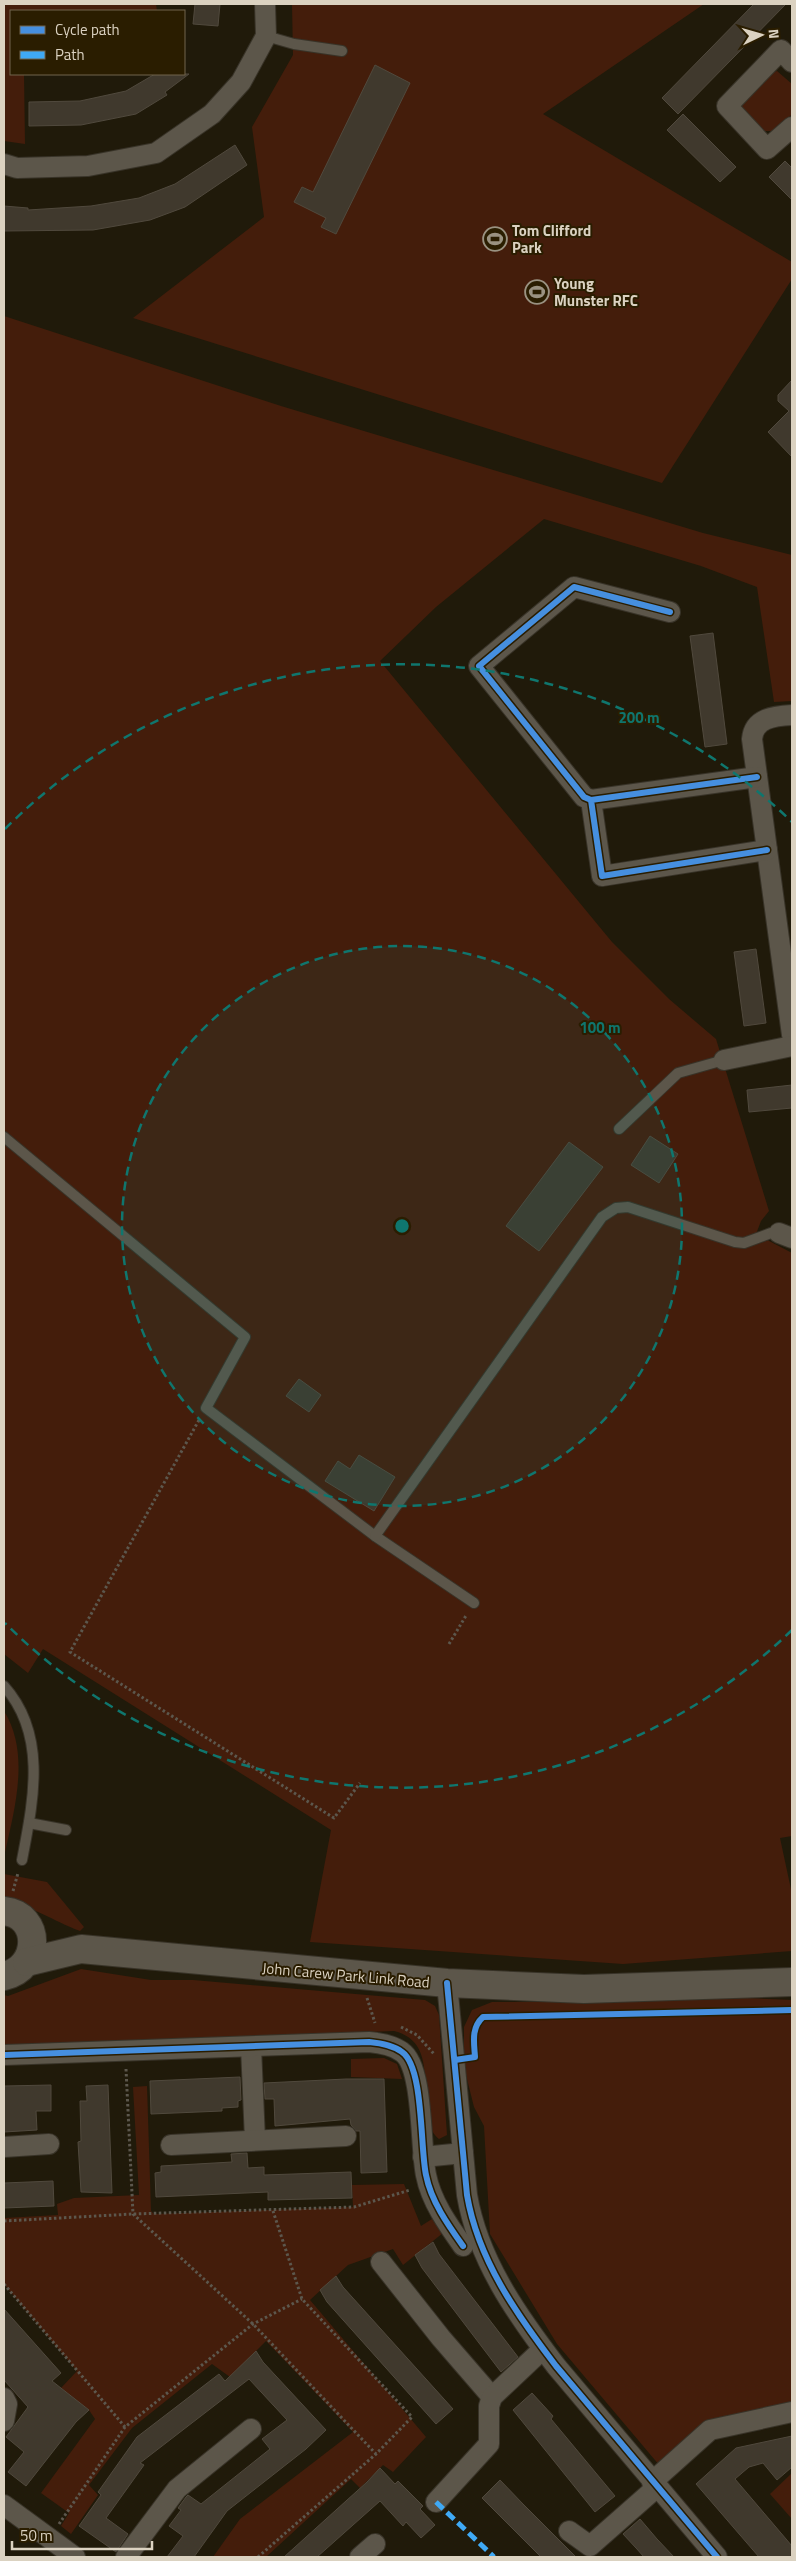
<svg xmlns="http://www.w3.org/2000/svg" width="796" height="2561" font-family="'Titillium Web',sans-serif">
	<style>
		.green { fill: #441d0b }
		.building { fill: #40392d; stroke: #50493d }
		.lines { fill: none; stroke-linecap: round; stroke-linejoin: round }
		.service-casing { stroke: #383328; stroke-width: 12 }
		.minor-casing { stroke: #383328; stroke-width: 22 }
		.secondary-casing { stroke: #383328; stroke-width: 30 }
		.path { stroke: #5c574d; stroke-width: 3; stroke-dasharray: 2.5 2.5; stroke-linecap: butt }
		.service { stroke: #5c564a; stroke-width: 10 }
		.minor { stroke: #5c564a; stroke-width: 20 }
		.secondary { stroke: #5c564a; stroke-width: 28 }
		.quiet { stroke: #3fa9f5; stroke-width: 5; stroke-dasharray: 10 5; stroke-linecap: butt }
		.cycleway-casing { stroke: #2a1d00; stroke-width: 9 }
		.cycleway { stroke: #468fdf; stroke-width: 6 }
		.ring { fill: none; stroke: #0f766e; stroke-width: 2.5; stroke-dasharray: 9 6 }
		.labels { text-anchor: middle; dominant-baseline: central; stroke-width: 4; stroke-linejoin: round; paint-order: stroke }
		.poi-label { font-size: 15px; font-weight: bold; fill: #dbd2c1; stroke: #2a1d00; text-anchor: start }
		.street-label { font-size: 15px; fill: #dbd2c1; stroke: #2a1d00 }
		.centre { fill: #0f766e; stroke: #2a1d00; stroke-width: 2.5 }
		.ring-label { font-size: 15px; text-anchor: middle; font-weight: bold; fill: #0f766e; stroke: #2a1d00; stroke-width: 4; stroke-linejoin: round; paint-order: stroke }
	</style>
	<rect width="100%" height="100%" fill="#201a0a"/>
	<g class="green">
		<path d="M 4,4 L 156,4 L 157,11 L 11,11 L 11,74 L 24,74 L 25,144 L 4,141 Z"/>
		<path d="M 292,4 L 704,4 L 543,114 L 792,262 L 792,279 L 662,483 L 133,318 L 264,217 L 252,127 L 293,55 Z"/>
		<path d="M 777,71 L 792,84 L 792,114 L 776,131 L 764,131 L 741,111 L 742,104 L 771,73 Z"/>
		<path d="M 4,316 L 281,406 L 703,533 L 792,555 L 792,701 L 774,702 L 757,587 L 701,566 L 544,519 L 436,607 L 380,661 L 612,942 L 669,999 L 716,1039 L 769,1211 L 761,1221 L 756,1234 L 792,1253 L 792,1836 L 780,1838 L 792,1894 L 792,1951 L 623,1964 L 310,1942 L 331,1830 L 43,1649 L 28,1673 L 4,1654 Z"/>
		<path d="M 4,1711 C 31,1754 14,1811 4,1857 Z"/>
		<path d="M 4,1874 L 47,1882 L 84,1927 L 80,1931 C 51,1920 36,1907 4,1902 Z"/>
		<path d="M 81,1969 L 151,1980 L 193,1980 L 425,2000 L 435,2006 L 439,2015 L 447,2135 L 439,2139 C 409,2113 447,2044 394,2031 L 4,2046 L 4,1995 L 8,1996 Z"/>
		<path d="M 724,1997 L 792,2000 L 792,2407 L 711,2423 L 660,2466 L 557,2344 L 490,2234 L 484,2126 L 474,2107 L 464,2067 L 464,2027 L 472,2010 L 492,2002 L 661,2001 Z"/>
		<path d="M 384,2058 L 397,2064 L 402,2079 L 351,2077 L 351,2059 Z"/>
		<path d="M 147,2086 L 151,2211 L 154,2214 L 353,2207 L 352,2185 L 404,2184 L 421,2226 L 432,2219 L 443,2233 L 403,2265 L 393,2249 L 348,2265 L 310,2300 L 426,2437 L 393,2472 L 383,2465 L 360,2488 L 351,2479 L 266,2557 L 213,2557 L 240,2519 L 353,2432 L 266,2341 L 230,2377 L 212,2364 L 132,2428 L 89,2485 L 98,2495 L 71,2534 L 61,2526 L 69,2513 L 41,2493 L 95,2419 L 89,2410 L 61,2388 L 77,2371 L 4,2284 L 4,2218 L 58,2215 L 57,2204 L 74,2198 L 139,2195 L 133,2087 Z"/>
		<path d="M 792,2473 L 792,2519 L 770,2494 Z"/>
	</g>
	<g class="building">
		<path d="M 195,4 L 220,4 L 218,26 L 193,24 Z"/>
		<path d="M 754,4 L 786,4 L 678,114 L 662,98 Z"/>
		<path d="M 375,65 L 410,83 L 336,234 L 321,227 L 326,218 L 294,202 L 302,187 L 313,192 Z"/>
		<path d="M 155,74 L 189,74 L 165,92 L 167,95 L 136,114 L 81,125 L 29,126 L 29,102 L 80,101 L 126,91 Z"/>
		<path d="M 683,114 L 736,167 L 720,182 L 667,130 Z"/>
		<path d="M 235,145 L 247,165 L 185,207 L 150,220 L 93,230 L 4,231 L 4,206 L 28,208 L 28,210 L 91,206 L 139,198 L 175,184 Z"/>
		<path d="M 785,161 L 792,168 L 792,200 L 769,177 Z"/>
		<path d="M 792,380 L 792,457 L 768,432 L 789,411 L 778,401 L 778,395 Z"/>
		<path d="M 713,633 L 727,744 L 705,747 L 690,636 Z"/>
		<path d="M 756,949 L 766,1023 L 744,1026 L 734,952 Z"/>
		<path d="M 792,1085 L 792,1108 L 749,1112 L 747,1090 Z"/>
		<path d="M 650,1136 L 678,1154 L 659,1183 L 631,1165 Z"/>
		<path d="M 569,1142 L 603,1167 L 539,1251 L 506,1226 Z"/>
		<path d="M 299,1379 L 321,1395 L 309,1412 L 286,1396 Z"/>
		<path d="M 359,1455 L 395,1477 L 374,1511 L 325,1481 L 338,1461 L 350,1469 Z"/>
		<path d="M 240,2077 L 241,2100 L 238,2101 L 238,2107 L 222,2108 L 222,2111 L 151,2114 L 150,2081 Z"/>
		<path d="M 346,2079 L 384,2079 L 387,2172 L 361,2173 L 360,2131 L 356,2131 L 351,2125 L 350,2119 L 275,2126 L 274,2099 L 265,2099 L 264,2083 Z"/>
		<path d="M 51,2085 L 51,2111 L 36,2111 L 37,2130 L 4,2132 L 4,2086 Z"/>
		<path d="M 108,2085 L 112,2193 L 81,2192 L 78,2142 L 81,2141 L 80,2101 L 87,2101 L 86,2086 Z"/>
		<path d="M 247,2153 L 248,2168 L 264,2167 L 264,2175 L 351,2172 L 352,2198 L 268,2200 L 268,2192 L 156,2197 L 155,2173 L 161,2172 L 161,2166 L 232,2162 L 231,2154 Z"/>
		<path d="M 53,2181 L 54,2206 L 4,2208 L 4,2183 Z"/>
		<path d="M 433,2242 L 439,2254 L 518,2357 L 501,2372 L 422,2268 L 415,2255 Z"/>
		<path d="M 336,2276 L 343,2287 L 453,2409 L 436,2424 L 327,2302 L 320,2290 Z"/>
		<path d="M 4,2309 L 61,2373 L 52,2381 L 89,2410 L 76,2422 L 26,2486 L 8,2472 L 24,2452 L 6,2437 L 28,2407 L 4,2380 Z"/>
		<path d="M 256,2351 L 263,2362 L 326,2430 L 306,2449 L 227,2511 L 194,2557 L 167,2557 L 183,2536 L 169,2526 L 181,2510 L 178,2508 L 186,2497 L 188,2495 L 201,2504 L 270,2449 L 262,2439 L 287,2420 L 249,2379 L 140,2463 L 144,2465 L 106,2518 L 128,2534 L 116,2552 L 79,2526 L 101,2495 L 98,2492 L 137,2437 L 219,2374 L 225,2381 Z"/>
		<path d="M 532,2393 L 553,2416 L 551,2419 L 615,2496 L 595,2512 L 513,2410 Z"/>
		<path d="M 792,2436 L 792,2467 L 777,2480 L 763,2463 L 749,2467 L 735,2479 L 792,2546 L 792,2557 L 759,2557 L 696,2484 L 736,2448 Z"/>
		<path d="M 380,2468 L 395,2484 L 398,2481 L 423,2506 L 420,2509 L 435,2525 L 421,2538 L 406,2522 L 403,2526 L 380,2501 L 317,2557 L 284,2557 L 367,2482 Z"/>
		<path d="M 500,2480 L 523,2504 L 576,2557 L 541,2557 L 482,2498 Z"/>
		<path d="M 640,2519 L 657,2539 L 674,2557 L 644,2557 L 636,2548 L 623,2534 Z"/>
	</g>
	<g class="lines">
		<g class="service-casing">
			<g id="service">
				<path d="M 266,36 L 294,44 L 342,51"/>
				<path d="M 619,1129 L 678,1073 L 724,1060"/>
				<path d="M 4,1137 L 245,1337 L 206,1408 L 375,1536 L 474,1603"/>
				<path d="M 375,1536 L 602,1217 L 616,1208 L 628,1207 L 735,1242 L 744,1243 L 771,1233 L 779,1233"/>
				<path d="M 4,1686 C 48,1735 33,1802 22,1860"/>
				<path d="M 29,1823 L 66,1830"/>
			</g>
		</g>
		<g class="minor-casing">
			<g id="minor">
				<path d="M 792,62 L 781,50 L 727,106 L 767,149 L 792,127"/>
				<path d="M 4,164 L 17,168 L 88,166 L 156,153 L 212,114 L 241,82 L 266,36 L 265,4"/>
				<path d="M 792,715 C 774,716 754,718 752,739 L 792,1035"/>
				<path d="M 757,777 L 591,800 L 602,876 L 767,850"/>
				<path d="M 591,800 L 584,797 L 479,666 L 574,587 L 670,612"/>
				<path d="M 724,1060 L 792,1046"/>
				<path d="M 779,1233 L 792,1238"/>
				<path d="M 447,1983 L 467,2195 C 478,2260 517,2315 556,2366 L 717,2557"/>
				<path d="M 251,2047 L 255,2140"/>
				<path d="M 4,2055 L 369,2042 C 380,2043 393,2045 402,2052 C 424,2067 420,2148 426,2175 C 431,2201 448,2225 463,2246"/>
				<path d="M 171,2145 L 346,2136"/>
				<path d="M 4,2147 L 49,2144"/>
				<path d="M 423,2157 L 463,2153"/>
				<path d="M 381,2262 L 441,2338 L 492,2397"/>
				<path d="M 4,2398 L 7,2404 L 4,2421"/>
				<path d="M 652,2482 L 710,2430 L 792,2412"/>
				<path d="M 436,2502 L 489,2444 L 489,2406 L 492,2397 L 543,2349"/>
				<path d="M 4,2505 L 75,2557"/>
				<path d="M 569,2531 L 590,2546 L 657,2487"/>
				<path d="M 126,2557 L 177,2489 L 251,2429"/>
				<path d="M 360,2557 L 375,2544"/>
			</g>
		</g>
		<g class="secondary-casing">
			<g id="secondary">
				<path d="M 4,1911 C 42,1915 41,1968 4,1976"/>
				<path d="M 27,1962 L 81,1949 L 447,1983 L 584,1989 L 792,1982"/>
			</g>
		</g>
		<g class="path">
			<path d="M 199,1420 L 70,1652 L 334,1818 L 360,1783"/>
			<path d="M 449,1644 L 467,1614"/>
			<path d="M 13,1891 L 18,1873"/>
			<path d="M 367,1998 L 375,2023"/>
			<path d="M 401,2027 L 417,2035 L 434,2054"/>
			<path d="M 126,2069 L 133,2214 L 253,2324 L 376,2454"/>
			<path d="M 4,2221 L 133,2214 L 354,2207 L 410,2190"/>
			<path d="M 4,2284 L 125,2427"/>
			<path d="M 59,2524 L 125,2427 L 253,2324 L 302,2299"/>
			<path d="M 258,2557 L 376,2454 L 412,2417 L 302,2299 L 273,2211"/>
		</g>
		<use href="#service" class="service"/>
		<use href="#minor" class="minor"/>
		<use href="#secondary" class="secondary"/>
		<path class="quiet" d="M 436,2502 L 494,2557"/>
		<g class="cycleway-casing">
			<g id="cycleway">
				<path d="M 757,777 L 591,800 L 602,876 L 767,850"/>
				<path d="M 591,800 L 584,797 L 479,666 L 574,587 L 670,612"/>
				<path d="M 447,1983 L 467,2195 C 478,2260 517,2315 556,2366 L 717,2557"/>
				<path d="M 4,2055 L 369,2042 C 380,2043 393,2045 402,2052 C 424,2067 420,2148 426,2175 C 431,2201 448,2225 463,2246"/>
				<path d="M 455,2060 L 475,2057 C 474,2042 471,2028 483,2017 L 792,2010"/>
			</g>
		</g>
		<use href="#cycleway" class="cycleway"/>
	</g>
	<circle cx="402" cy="1226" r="280" fill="#0f766e" fill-opacity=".12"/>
	<g class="ring">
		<circle cx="402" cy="1226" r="280"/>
		<path d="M792 1630A561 561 0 0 1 5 1623M5 829A561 561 0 0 1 792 822"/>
	</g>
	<defs>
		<g id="stadium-ring" transform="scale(1.25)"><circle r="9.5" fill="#2a1d00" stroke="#9a9281" stroke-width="1.5"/><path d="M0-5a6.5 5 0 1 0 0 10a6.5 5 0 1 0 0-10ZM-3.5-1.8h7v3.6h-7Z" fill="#9a9281"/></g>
	</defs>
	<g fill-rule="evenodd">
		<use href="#stadium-ring" x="495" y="239"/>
		<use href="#stadium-ring" x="537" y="292"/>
	</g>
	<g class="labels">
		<g class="poi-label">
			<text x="512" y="230">Tom Clifford<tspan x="512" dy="17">Park</tspan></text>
			<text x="554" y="283">Young<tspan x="554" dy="17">Munster RFC</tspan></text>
		</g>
		<g class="street-label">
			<text transform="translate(346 1975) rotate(5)">John Carew Park Link Road</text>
		</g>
	</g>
	<circle cx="402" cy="1226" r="8" class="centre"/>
	<g class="ring-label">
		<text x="639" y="723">200 m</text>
		<text x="600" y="1033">100 m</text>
	</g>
	<rect width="796" height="2561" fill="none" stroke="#dbd2c1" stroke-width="10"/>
	<rect x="10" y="10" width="175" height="65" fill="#2a1d00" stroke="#71654d"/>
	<rect x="20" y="26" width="25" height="8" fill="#468fdf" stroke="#71654d"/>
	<text x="55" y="35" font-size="15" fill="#dbd2c1">Cycle path</text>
	<rect x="20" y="51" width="25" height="8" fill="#3fa9f5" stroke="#71654d"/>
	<text x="55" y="60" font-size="15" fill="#dbd2c1">Path</text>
	<g transform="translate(761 35) rotate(85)" stroke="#2a1d00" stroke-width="4" paint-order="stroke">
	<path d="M0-4L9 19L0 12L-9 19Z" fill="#dbd2c1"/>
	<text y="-8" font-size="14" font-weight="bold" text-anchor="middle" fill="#dbd2c1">N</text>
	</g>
	<path d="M12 2541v8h140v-8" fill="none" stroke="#dbd2c1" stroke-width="2.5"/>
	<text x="20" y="2541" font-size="15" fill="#dbd2c1" stroke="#2a1d00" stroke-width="4" paint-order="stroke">50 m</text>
</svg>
